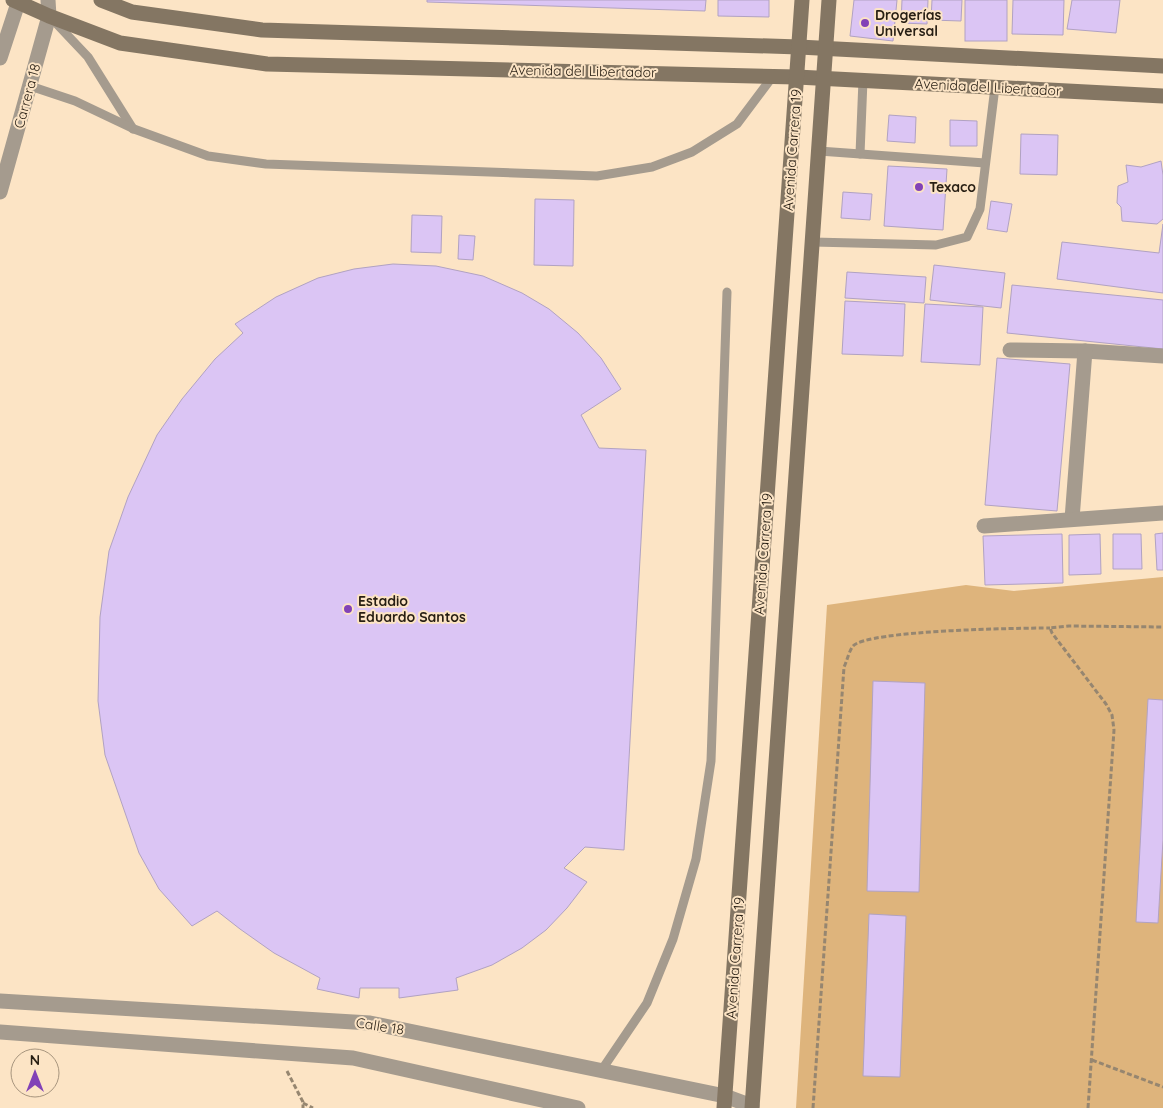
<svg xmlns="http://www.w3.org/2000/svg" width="1163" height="1108" font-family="Quicksand,sans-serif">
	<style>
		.green { fill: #deb47c }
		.building { fill: #dbc5f4; stroke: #b1a2c2 }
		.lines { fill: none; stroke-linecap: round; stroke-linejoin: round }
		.path { stroke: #968670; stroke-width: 3; stroke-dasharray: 5 2.5; stroke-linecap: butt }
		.lane { stroke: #a59b8e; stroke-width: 9 }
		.street { stroke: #a59b8e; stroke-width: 15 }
		.secondary { stroke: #847663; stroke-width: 15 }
		.poi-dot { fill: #8242b7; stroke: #fce4c5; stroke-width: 2 }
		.labels { text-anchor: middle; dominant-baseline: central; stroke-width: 4; stroke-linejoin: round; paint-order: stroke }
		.poi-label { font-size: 14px; font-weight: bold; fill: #271e13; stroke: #fce4c5; text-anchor: start }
		.street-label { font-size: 14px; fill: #271e13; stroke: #fce4c5 }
	</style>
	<rect width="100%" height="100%" fill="#fce4c5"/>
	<path class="green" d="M 1163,577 L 1163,1108 L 796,1108 L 827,605 L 966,585 L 1014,591 Z"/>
	<g class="building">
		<path d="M 427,0 L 706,0 L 705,11 L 427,2 Z"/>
		<path d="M 718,0 L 769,0 L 769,17 L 718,16 Z"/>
		<path d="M 854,0 L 897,0 L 893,41 L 850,36 Z"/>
		<path d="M 902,0 L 928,0 L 927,24 L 901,23 Z"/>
		<path d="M 932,0 L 962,0 L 961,21 L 931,20 Z"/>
		<rect x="965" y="0" width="42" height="41"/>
		<path d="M 1013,0 L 1064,0 L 1063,35 L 1012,34 Z"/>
		<path d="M 1072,0 L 1120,0 L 1116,33 L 1067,29 Z"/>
		<path d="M 889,115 L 916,117 L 915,143 L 887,141 Z"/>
		<path d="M 950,120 L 977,121 L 977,146 L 950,146 Z"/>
		<path d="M 1021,134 L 1058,135 L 1057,175 L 1020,174 Z"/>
		<path d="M 1161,161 L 1163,175 L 1163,219 L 1157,224 L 1122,221 L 1121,207 L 1117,203 L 1118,186 L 1128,182 L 1126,165 L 1141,167 Z"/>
		<path d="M 888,166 L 947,169 L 943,230 L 884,226 Z"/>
		<path d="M 843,192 L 872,194 L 870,220 L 841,218 Z"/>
		<path d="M 535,199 L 574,200 L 573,266 L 534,265 Z"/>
		<path d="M 991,201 L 1012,204 L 1007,232 L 987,229 Z"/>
		<path d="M 412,215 L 442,216 L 441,253 L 411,252 Z"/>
		<path d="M 1163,224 L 1163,293 L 1057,279 L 1062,242 L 1159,253 Z"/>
		<path d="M 459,235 L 475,236 L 473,260 L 458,259 Z"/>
		<path d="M 393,264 L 436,266 L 483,276 L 522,293 L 549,309 L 578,333 L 601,358 L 621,389 L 581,415 L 599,448 L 646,450 L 624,850 L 585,847 L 564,868 L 587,882 L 567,908 L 546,930 L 522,948 L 492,965 L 456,978 L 458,990 L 399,998 L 399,988 L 360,988 L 359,998 L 317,989 L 320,978 L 274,953 L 240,929 L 217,911 L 192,926 L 159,889 L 139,853 L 105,755 L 98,701 L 100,617 L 109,551 L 128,497 L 157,435 L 182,399 L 215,359 L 243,333 L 235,324 L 276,297 L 318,278 L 354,269 Z"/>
		<path d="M 934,265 L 1005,273 L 1001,308 L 930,300 Z"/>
		<path d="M 847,272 L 926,277 L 924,303 L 845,298 Z"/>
		<path d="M 1012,285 L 1163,300 L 1163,349 L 1007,333 Z"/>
		<path d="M 845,301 L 905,304 L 903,356 L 842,354 Z"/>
		<path d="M 925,304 L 983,307 L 980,365 L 921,362 Z"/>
		<path d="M 997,358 L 1070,364 L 1057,511 L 985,505 Z"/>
		<path d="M 1163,533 L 1163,570 L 1157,570 L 1155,534 Z"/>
		<path d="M 1062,534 L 1063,583 L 985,585 L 983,536 Z"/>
		<path d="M 1100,534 L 1101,574 L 1069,575 L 1069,535 Z"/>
		<path d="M 1113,534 L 1141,534 L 1142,569 L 1113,569 Z"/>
		<path d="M 873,681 L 925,683 L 919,892 L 867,891 Z"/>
		<path d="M 1148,699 L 1163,700 L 1163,840 L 1158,923 L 1136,922 Z"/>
		<path d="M 869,914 L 906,916 L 900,1077 L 863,1076 Z"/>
	</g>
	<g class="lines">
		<g class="path">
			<path d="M 1092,1060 L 1163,1087"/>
			<path d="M 287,1071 L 303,1102 L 303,1108"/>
			<path d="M 303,1103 L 313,1108"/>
			<path d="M 813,1108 L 844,667 C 847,661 849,651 853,646 C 868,630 1021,628 1050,628"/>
			<path d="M 1088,1108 L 1114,730 L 1112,715 L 1106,704 L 1052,633 L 1050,628 L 1069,626 L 1163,627"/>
		</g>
		<g class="lane">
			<path d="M 54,21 L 88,57 L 133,129"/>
			<path d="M 30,86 L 75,101 L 134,129 L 208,156 L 266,164 L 597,176 L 652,167 L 692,152 L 737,124 L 773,76"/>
			<path d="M 819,151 L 985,163"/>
			<path d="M 860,154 L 863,80"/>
			<path d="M 813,242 L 936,245 L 967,237 L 980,209 L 995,87"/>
			<path d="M 601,1071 L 647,1003 L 673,939 L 696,859 L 711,761 L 727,292"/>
		</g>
		<g class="street">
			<path d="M 0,58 L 18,3 L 22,0"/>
			<path d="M 0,192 L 49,16 L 48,0"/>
			<path d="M 1010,350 L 1085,351 L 1163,356"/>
			<path d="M 1072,519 L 1085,351"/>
			<path d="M 984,526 L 1163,513"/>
			<path d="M 0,1001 L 370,1023 L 725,1096 L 752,1106"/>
			<path d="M 0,1032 L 353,1058 L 578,1108"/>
		</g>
		<g class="secondary">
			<path d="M 13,0 L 49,16 L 120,43 L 267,64 L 797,77 L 1163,96"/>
			<path d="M 101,0 L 132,12 L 262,30 L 799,47 L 1163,66"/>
			<path d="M 724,1108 L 802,0"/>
			<path d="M 752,1108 L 829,0"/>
		</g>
	</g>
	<g class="poi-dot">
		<circle cx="865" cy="23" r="5"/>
		<circle cx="919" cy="187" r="5"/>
		<circle cx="348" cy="609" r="5"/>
	</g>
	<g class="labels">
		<g class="poi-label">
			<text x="875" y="15">Drogerías<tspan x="875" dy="16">Universal</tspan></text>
			<text x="929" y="187">Texaco</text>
			<text x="358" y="601">Estadio<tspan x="358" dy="16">Eduardo Santos</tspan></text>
		</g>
		<g class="street-label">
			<text transform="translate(583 71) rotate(1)">Avenida del Libertador</text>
			<text transform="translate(988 87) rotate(3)">Avenida del Libertador</text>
			<text transform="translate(27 96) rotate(-75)">Carrera 18</text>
			<text transform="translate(792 150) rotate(-86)">Avenida Carrera 19</text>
			<text transform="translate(763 554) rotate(-86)">Avenida Carrera 19</text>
			<text transform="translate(735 958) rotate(-86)">Avenida Carrera 19</text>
			<text transform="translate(380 1026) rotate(9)">Calle 18</text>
		</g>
	</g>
	<g transform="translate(35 1073)"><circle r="24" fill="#fce4c5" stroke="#a7957e"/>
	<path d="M0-4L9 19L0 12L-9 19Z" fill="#8242b7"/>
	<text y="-8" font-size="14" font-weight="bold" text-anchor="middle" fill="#271e13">N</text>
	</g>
</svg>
